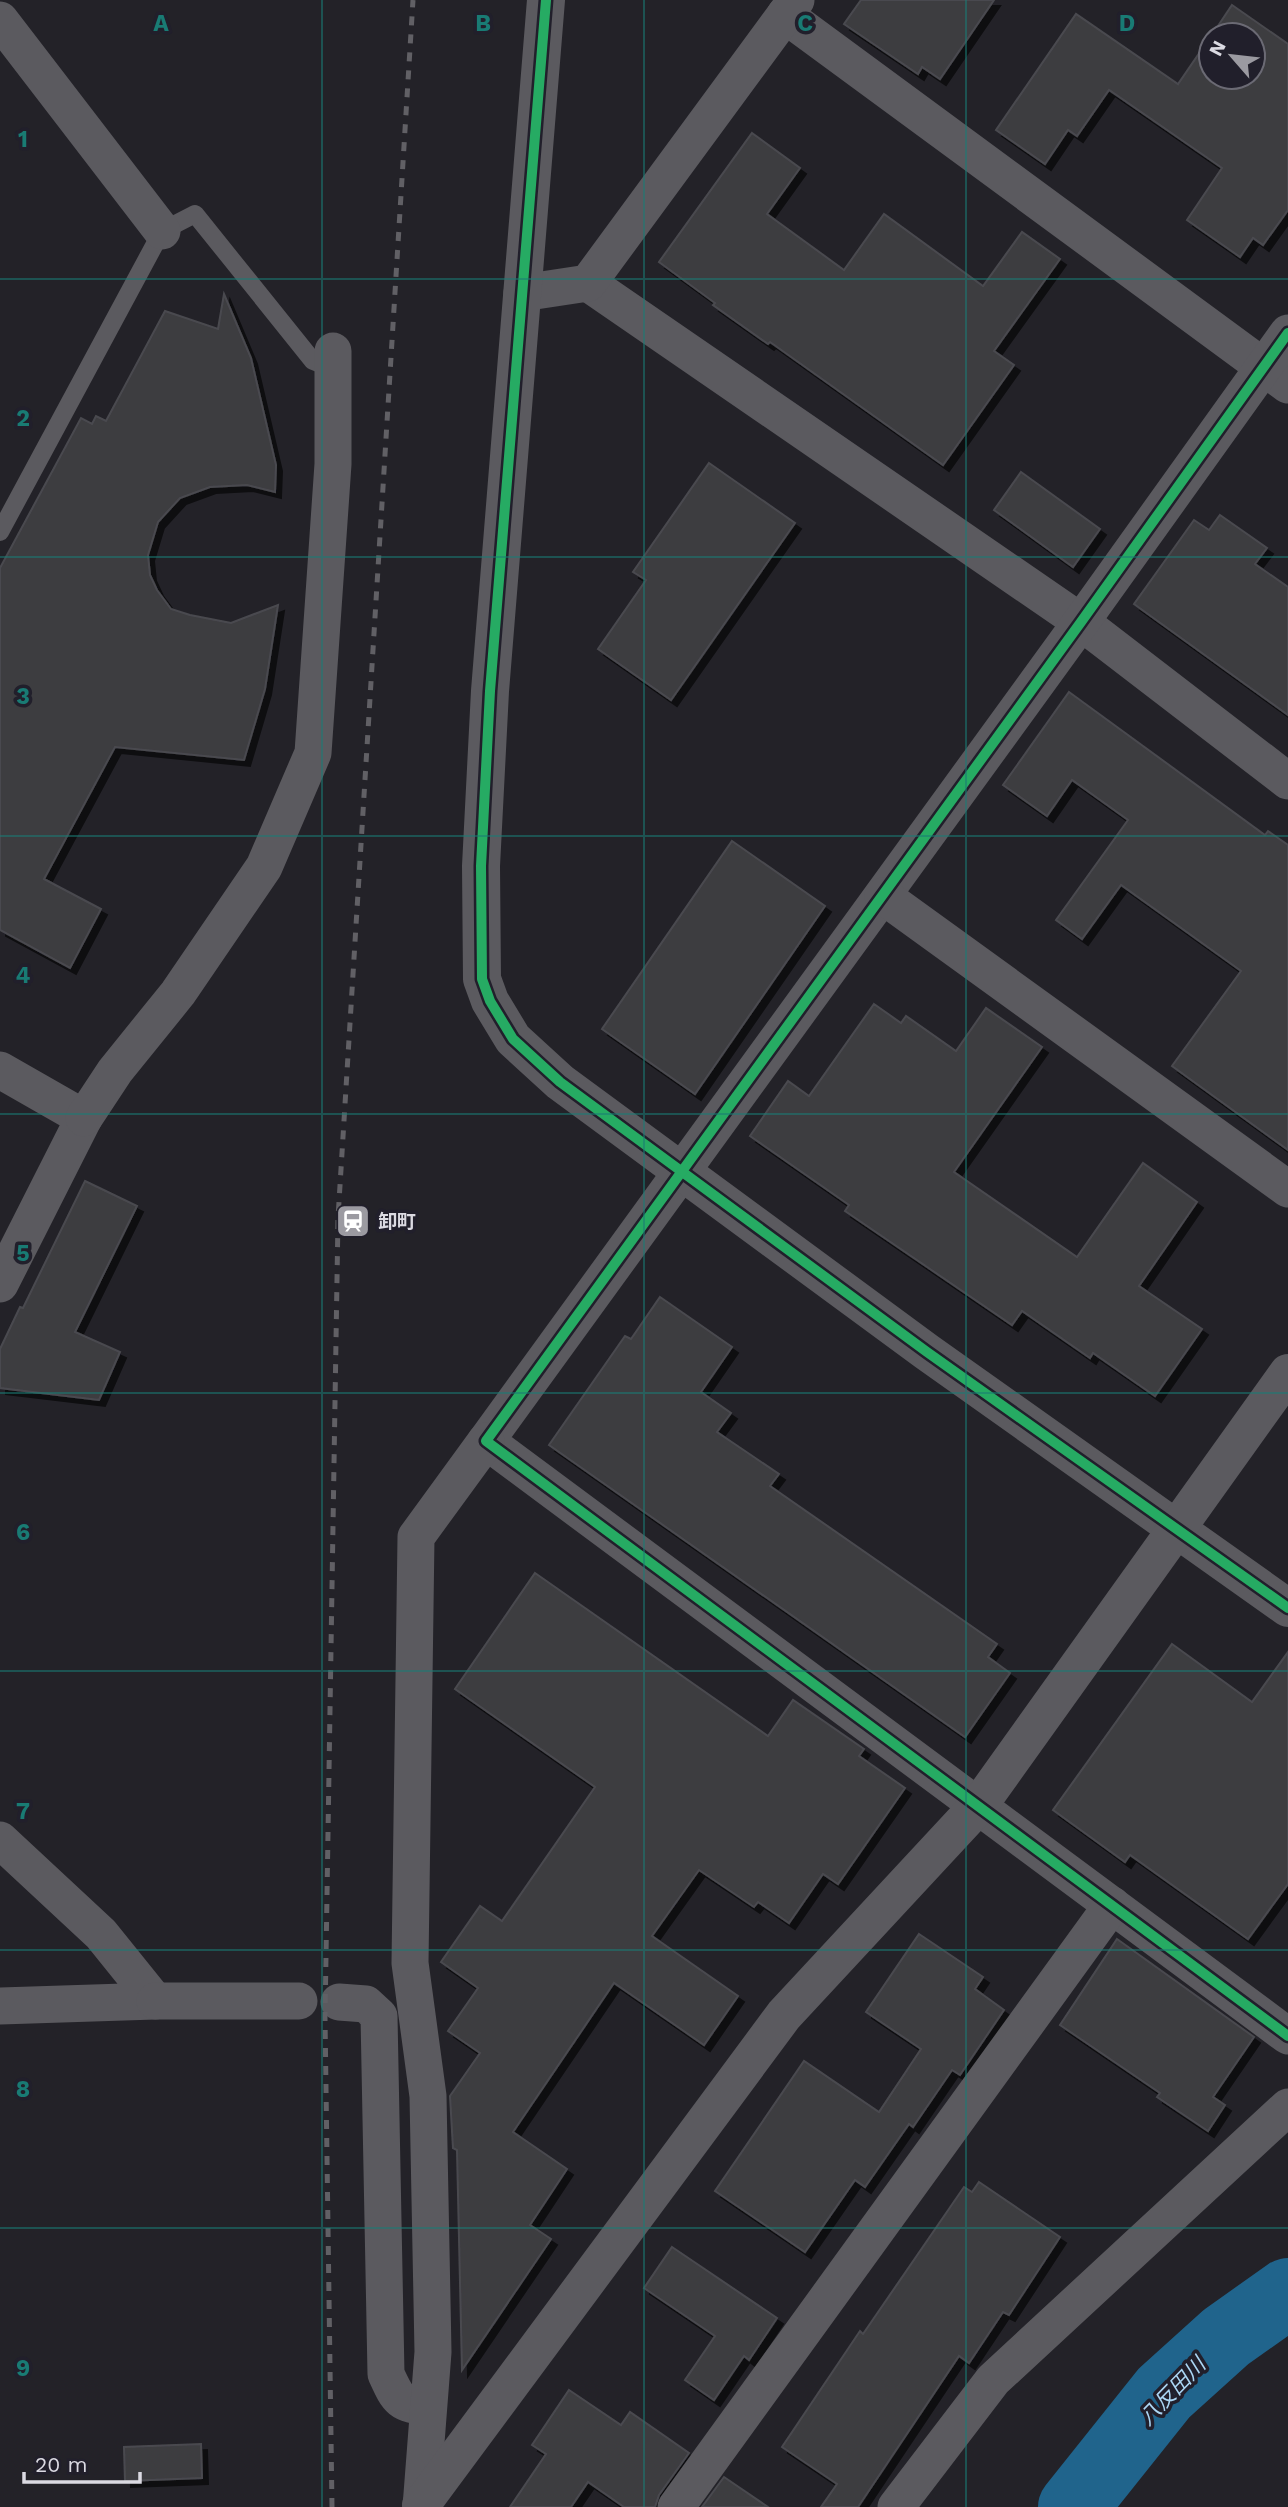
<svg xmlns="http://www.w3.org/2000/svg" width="1288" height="2507" font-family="'Work Sans','Noto Sans JP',sans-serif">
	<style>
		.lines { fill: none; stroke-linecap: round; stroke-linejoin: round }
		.river { stroke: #20648c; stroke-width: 70 }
		.building { fill: #3d3c41; stroke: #4a4a4f; stroke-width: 2; filter: url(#shadow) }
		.service { stroke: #5b5a5f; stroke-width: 18 }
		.minor { stroke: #5b5a5f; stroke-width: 37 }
		.tertiary { stroke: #5b5a5f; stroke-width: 38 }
		.rail { stroke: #616065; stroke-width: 5; stroke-dasharray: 9 9; stroke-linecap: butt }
		.cycleway-casing { stroke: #211f2b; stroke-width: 15 }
		.cycleway { stroke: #26ab63; stroke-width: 10 }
		.grid { fill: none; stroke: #197b74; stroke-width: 2; stroke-opacity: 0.55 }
		.labels { text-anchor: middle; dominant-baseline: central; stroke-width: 7; stroke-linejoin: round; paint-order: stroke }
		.poi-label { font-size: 19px; font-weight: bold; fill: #dbdae2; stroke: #211f2b; text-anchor: start }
		.water-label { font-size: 21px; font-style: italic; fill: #abd6f4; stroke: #211f2b }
		.grid-label { font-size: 23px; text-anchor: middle; font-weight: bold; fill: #197b74; stroke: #211f2b; stroke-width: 7; stroke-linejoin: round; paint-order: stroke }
	</style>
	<defs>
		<filter id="shadow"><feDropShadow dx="6" dy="6" stdDeviation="0" flood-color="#0009"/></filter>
	</defs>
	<rect width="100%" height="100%" fill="#232228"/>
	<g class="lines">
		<path class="river" d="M 1073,2507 L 1164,2393 L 1226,2337 L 1288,2293"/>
	</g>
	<g class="building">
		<path d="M 861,0 L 994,0 L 940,79 L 922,67 L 918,74 L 844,24 Z"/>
		<path d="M 1232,5 L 1288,44 L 1288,210 L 1263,245 L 1253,238 L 1240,257 L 1187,220 L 1222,168 L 1109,90 L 1077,136 L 1068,130 L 1045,164 L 996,130 L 1076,14 L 1178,84 L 1211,36 L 1211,77 L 1253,77 L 1253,35 L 1212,35 Z"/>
		<path d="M 752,133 L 800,168 L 767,214 L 844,270 L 884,214 L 983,286 L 1022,232 L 1060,259 L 994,351 L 1014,365 L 943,465 L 770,342 L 768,344 L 713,305 L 715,303 L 659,262 Z"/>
		<path d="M 224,294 L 251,358 L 276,465 L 275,492 L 247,485 L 210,487 L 180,498 L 158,522 L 148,555 L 150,575 L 157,590 L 171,609 L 190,615 L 231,623 L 278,605 L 265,689 L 244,760 L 115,747 L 44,879 L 101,909 L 70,968 L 0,930 L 0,568 L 81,418 L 92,424 L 96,416 L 106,421 L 165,311 L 218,329 Z"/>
		<path d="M 709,463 L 795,523 L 671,700 L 598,649 L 646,580 L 633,572 Z"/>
		<path d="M 1021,472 L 1100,529 L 1073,567 L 994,510 Z"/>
		<path d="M 1220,515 L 1267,548 L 1255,564 L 1288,587 L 1288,715 L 1134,604 L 1194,520 L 1209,530 Z"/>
		<path d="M 1069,692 L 1265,835 L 1268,831 L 1288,845 L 1288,1150 L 1172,1066 L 1241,971 L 1121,885 L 1082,939 L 1056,920 L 1128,820 L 1072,780 L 1047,816 L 1003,785 Z"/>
		<path d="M 732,841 L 825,906 L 695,1094 L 602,1029 Z"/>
		<path d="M 874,1004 L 901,1023 L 906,1016 L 956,1051 L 986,1008 L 1042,1047 L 954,1172 L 1077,1257 L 1143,1163 L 1197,1202 L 1139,1286 L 1202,1329 L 1155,1396 L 1093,1353 L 1090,1358 L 1022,1311 L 1012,1325 L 845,1211 L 849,1205 L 750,1136 L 788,1081 L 809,1096 Z"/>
		<path d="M 85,1181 L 137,1206 L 75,1332 L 120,1352 L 99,1400 L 0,1388 L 0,1349 L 20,1307 L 23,1308 Z"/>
		<path d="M 660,1297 L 732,1347 L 701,1392 L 731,1413 L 717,1432 L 779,1474 L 770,1486 L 997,1644 L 988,1657 L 1010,1673 L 965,1737 L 549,1445 L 625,1336 L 631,1339 Z"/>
		<path d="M 535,1573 L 768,1736 L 793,1700 L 864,1749 L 859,1756 L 905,1788 L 838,1884 L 823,1874 L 789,1923 L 758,1902 L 754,1907 L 699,1870 L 652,1936 L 738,1996 L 704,2045 L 614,1983 L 513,2132 L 567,2169 L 530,2225 L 551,2239 L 462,2370 L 457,2150 L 453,2148 L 450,2096 L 480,2053 L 448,2031 L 478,1988 L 441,1962 L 480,1906 L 502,1921 L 595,1787 L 455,1689 Z"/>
		<path d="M 1172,1644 L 1252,1702 L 1288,1652 L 1288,1884 L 1248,1939 L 1130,1855 L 1125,1862 L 1053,1810 Z"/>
		<path d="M 919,1934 L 983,1977 L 975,1989 L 1004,2010 L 960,2075 L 952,2070 L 913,2127 L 909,2124 L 865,2187 L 855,2180 L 805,2252 L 715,2191 L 804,2061 L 879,2112 L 921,2049 L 866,2012 Z"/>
		<path d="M 1117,1939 L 1254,2037 L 1213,2097 L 1225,2105 L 1208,2131 L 1157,2097 L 1160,2093 L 1060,2025 Z"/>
		<path d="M 979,2182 L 1060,2237 L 1009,2315 L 1003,2312 L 969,2363 L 959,2356 L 858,2507 L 821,2507 L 837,2484 L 782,2447 L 860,2331 L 863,2334 L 964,2187 L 972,2192 Z"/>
		<path d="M 672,2247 L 777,2318 L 749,2360 L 744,2356 L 714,2400 L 685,2380 L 715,2336 L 644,2288 Z"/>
		<path d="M 569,2390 L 621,2425 L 630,2412 L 689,2453 L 659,2495 L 655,2507 L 624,2507 L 588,2482 L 571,2507 L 510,2507 L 546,2454 L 532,2445 Z"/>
		<path d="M 201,2444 L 202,2478 L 125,2481 L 124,2447 Z"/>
		<path d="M 724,2477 L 768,2507 L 702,2507 Z"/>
	</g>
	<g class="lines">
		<path class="service" d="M 0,532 L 162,231 L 195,214 L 313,361 L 333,369"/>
		<g class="minor">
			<path d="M 785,15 L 1288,385"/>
			<path d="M 0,20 L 162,231"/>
			<path d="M 588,283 L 1081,622 L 1288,781"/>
			<path d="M 522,293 L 588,283 L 796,0"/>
			<path d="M 1288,333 L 1081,622 L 486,1441 L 1288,2036"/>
			<path d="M 883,896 L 1288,1189"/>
			<path d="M 0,1070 L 84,1118 L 0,1284"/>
			<path d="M 84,1118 L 115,1071 L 178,993 L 264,867 L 313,753 L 333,464 L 333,351"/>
			<path d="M 0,1840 L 101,1934 L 155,2001 L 0,2006"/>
			<path d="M 155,2001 L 299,2001"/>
			<path d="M 339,2002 L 366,2004 L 379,2016 L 386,2374 C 398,2400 399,2404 428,2407"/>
			<path d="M 421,2507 L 433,2352 L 428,2096 L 410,1963 L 416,1537 L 486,1441"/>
			<path d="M 676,2507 L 1112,1905"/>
			<path d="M 896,2507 L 993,2380 L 1288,2107"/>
		</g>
		<g class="tertiary">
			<path d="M 546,0 L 490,691 L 481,866 L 482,979 L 490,1001 L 513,1039 L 560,1082 L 927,1352 L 1288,1608"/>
			<path d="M 421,2505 L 784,2015 L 979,1805 L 1288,1373"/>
		</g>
		<path class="rail" d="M 332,2507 L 325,2018 L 338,1218 L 413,0"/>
		<g class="cycleway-casing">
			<g id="cycleway">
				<path d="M 546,0 L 490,691 L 481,866 L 482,979 L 490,1001 L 513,1039 L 560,1082 L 927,1352 L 1288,1608"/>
				<path d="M 1288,333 L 1081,622 L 486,1441 L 1288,2036"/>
			</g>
		</g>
		<use href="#cycleway" class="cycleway"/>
	</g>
	<path class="grid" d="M 322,0 L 322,2507M 644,0 L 644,2507M 966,0 L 966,2507M 0,279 L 1288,279M 0,557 L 1288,557M 0,836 L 1288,836M 0,1114 L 1288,1114M 0,1393 L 1288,1393M 0,1671 L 1288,1671M 0,1950 L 1288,1950M 0,2228 L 1288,2228"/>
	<defs>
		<g id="station-square" transform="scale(1.75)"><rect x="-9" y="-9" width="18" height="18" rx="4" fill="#9b9aa1" stroke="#211f2b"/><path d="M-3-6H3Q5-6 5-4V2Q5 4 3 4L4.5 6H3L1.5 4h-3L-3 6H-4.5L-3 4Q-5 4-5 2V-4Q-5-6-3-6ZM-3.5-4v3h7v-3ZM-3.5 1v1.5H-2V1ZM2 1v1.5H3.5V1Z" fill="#fff"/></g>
	</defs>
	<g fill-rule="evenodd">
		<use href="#station-square" x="353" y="1221"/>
	</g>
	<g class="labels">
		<g class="poi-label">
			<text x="378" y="1221">卸町</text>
		</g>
		<g class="water-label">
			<text transform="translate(1172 2391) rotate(-46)">八反田川</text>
		</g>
	</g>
	<g class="grid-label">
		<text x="161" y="31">A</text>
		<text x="483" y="31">B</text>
		<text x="805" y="31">C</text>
		<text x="1127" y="31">D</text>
		<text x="23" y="147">1</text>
		<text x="23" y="426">2</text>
		<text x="23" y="704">3</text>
		<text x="23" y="983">4</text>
		<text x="23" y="1261">5</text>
		<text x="23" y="1540">6</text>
		<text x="23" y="1819">7</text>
		<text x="23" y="2097">8</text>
		<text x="23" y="2376">9</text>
	</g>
	<g transform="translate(1232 56) rotate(298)"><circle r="33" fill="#211f2b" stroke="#6b6a74" stroke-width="2"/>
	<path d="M0-5L12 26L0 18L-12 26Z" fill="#9b9aa1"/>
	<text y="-10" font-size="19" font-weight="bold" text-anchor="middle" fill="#dbdae2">N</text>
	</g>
	<path d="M24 2472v10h116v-10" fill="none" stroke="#dbdae2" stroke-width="3.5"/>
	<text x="35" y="2472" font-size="21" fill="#dbdae2" stroke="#211f2b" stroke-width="5" paint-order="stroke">20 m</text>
</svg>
